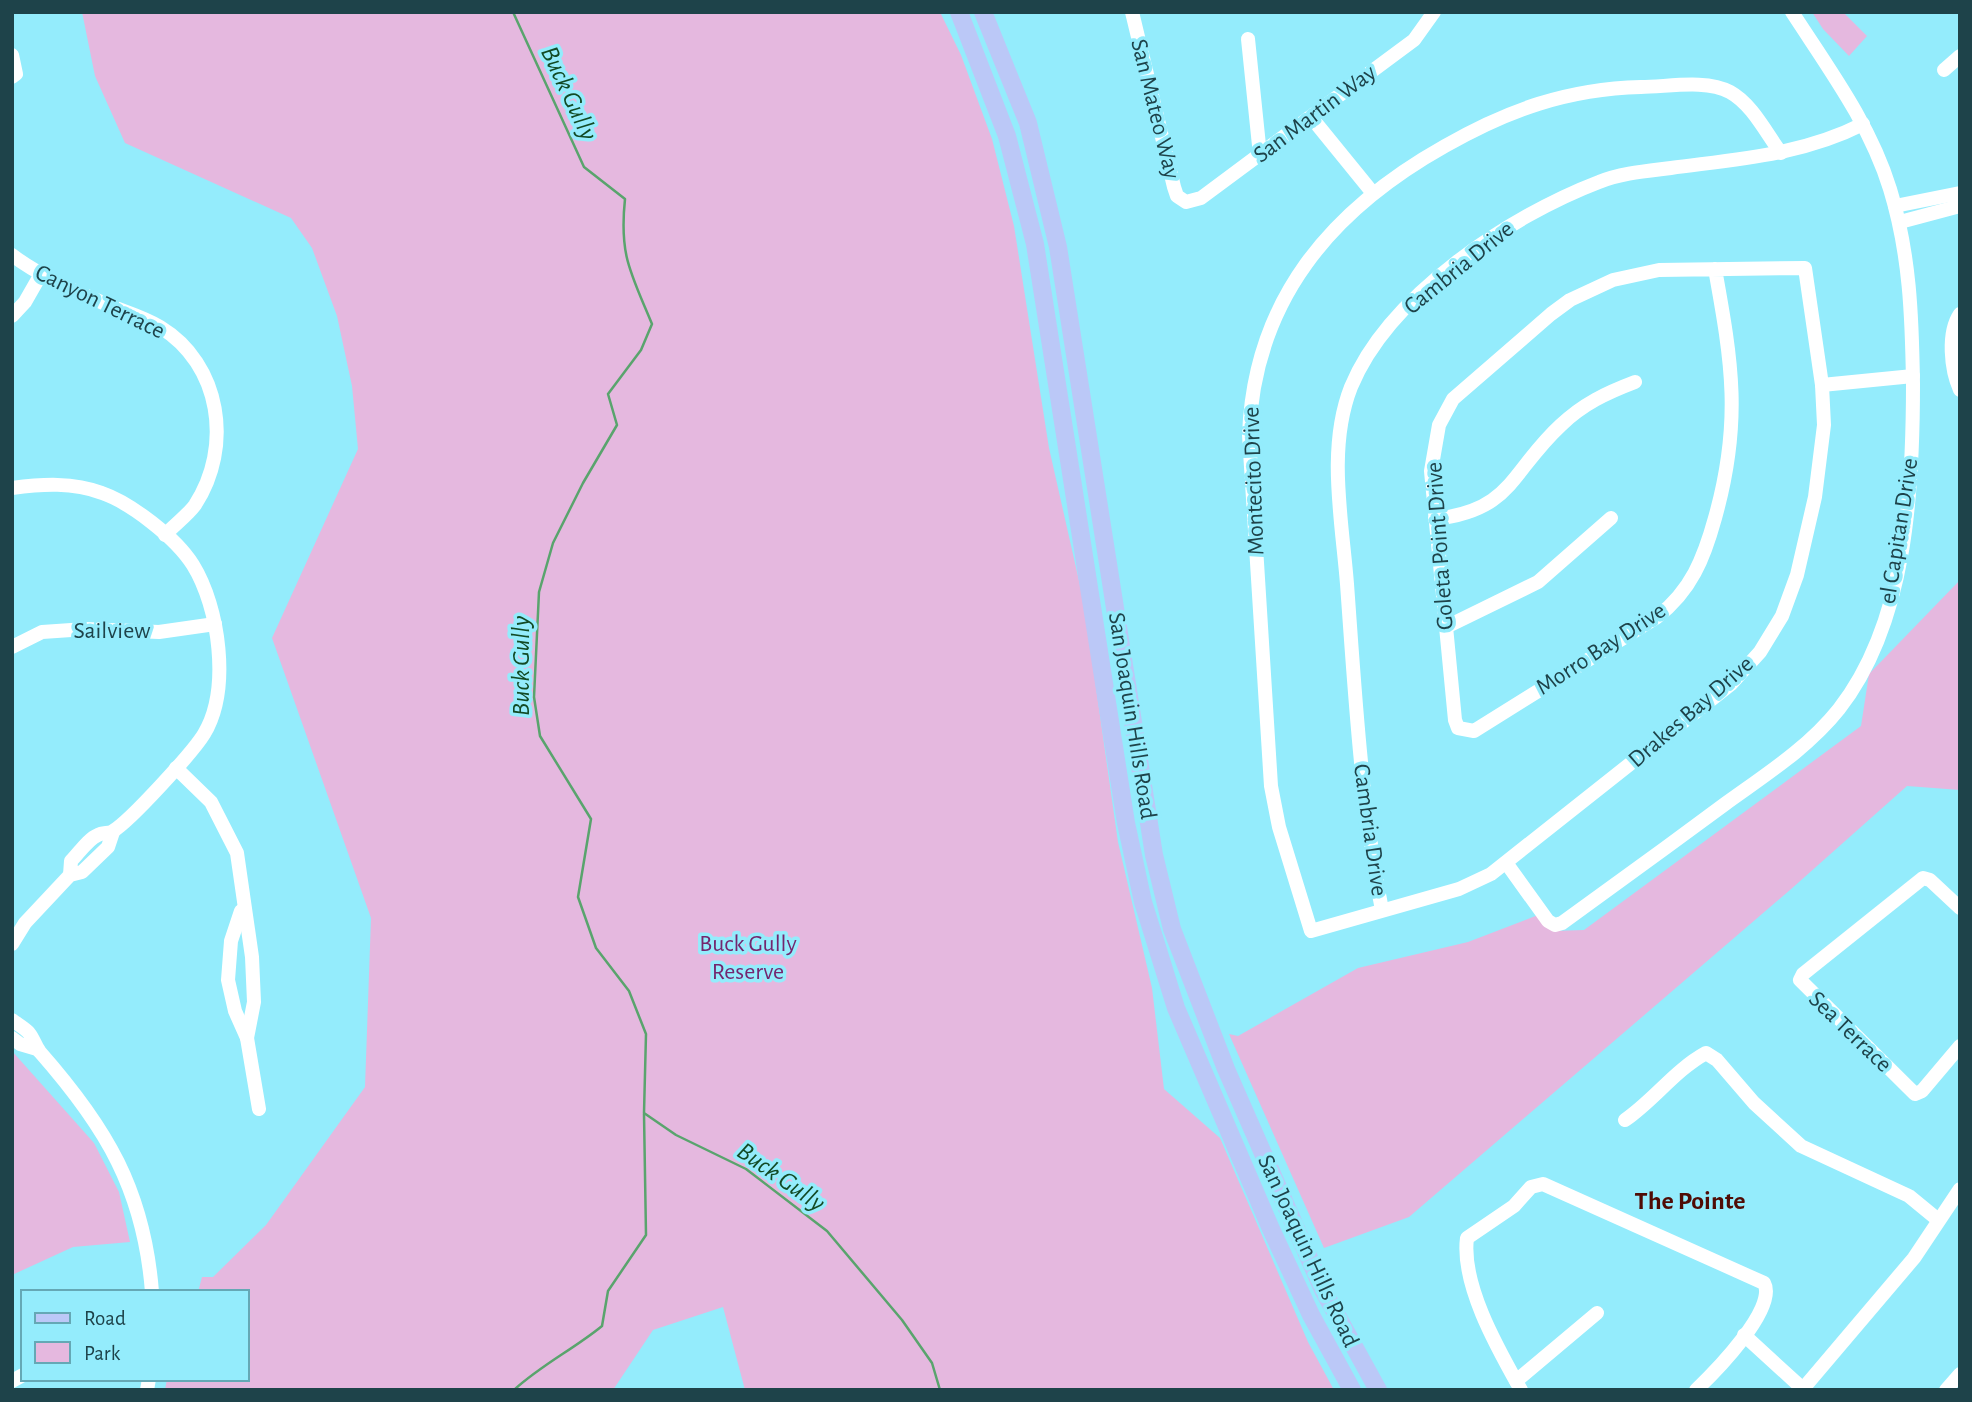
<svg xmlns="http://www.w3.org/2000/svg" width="1972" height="1402" font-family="'Alegreya Sans',sans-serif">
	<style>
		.green { fill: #e5b8df }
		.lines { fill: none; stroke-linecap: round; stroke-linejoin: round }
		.stream { stroke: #59a46d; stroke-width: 2.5 }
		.minor { stroke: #fff; stroke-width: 14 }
		.major { stroke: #bbc8f7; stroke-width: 18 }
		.labels { text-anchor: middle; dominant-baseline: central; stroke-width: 7; stroke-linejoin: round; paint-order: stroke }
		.street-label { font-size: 24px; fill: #1e434a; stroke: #94ecfc }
		.park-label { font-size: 24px; fill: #74266e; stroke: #94ecfc }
		.water-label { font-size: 26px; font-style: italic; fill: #124a25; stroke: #94ecfc }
		.neighbourhood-label { font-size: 26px; font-weight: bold; fill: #500c05; stroke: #94ecfc }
	</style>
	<rect width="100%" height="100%" fill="#94ecfc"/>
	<g class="green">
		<path d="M 82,12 L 940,12 L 961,55 L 992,139 L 1014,226 L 1049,448 L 1084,603 L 1118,842 L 1152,988 L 1164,1089 L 1220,1138 L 1308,1342 L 1334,1390 L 745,1390 L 723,1307 L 653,1330 L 613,1390 L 165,1390 L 167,1379 L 247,1379 L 247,1292 L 198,1292 L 202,1277 L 213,1277 L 266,1225 L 365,1087 L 371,918 L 272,638 L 358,449 L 352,386 L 337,316 L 312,248 L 291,218 L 125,143 L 95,76 Z"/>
		<path d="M 1812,12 L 1843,12 L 1867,36 L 1849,56 L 1823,29 Z"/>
		<path d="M 1960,580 L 1960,790 L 1907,786 L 1790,890 L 1409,1217 L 1324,1248 L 1229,1034 L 1238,1036 L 1358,968 L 1468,942 L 1538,915 L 1553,931 L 1584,930 L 1861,726 L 1869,674 Z"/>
		<path d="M 12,1051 L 94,1143 L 119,1192 L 130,1242 L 73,1247 L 12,1275 Z"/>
	</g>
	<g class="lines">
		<g class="stream">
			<path d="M 513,12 L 584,167 L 625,199 C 619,256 631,273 652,324 L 641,350 L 608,394 L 617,425 L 583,483 L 553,543 L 539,592 L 534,697 L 540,736 L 591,819 L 578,897 L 596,948 L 629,991 L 646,1034 L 644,1113 L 676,1135 L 746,1169 L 827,1231 L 902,1320 L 932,1363 L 940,1390"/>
			<path d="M 514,1390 C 541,1365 574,1349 602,1326 L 608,1291 L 646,1235 L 644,1114"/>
		</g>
		<g class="minor">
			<path d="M 1132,12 L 1174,187 L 1177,196 L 1186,202 L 1201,198 L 1414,40 L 1434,12"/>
			<path d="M 1248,39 L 1260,155"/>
			<path d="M 12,55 L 16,74 L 12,77"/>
			<path d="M 1944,70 L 1960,56"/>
			<path d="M 1311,117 L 1372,192"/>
			<path d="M 1895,206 L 1960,193"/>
			<path d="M 1900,222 L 1960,206"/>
			<path d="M 12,255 C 38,275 71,289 101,302 C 121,311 142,316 160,327 C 221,364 233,447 195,505 C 187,516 174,525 165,535"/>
			<path d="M 1715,269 C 1732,363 1742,422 1715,518 C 1704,558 1691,591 1657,617 L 1474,731 L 1458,728 L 1455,720 L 1431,471 L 1439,425 L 1453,399 L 1551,314 L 1570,300 L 1613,280 L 1659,270 L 1805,268 L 1822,385 L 1824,425 L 1815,497 L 1797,575 L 1782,616 L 1760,652 L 1731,684 L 1491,874 L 1459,889 L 1311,931 L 1279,827 L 1271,786 L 1249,435 C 1254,300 1331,210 1445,146 C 1508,110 1567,89 1641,87 C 1667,87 1706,79 1730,92 C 1752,104 1766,133 1781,153"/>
			<path d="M 1960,314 C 1947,333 1951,370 1960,390"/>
			<path d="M 12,316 L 25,302 L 41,274"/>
			<path d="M 1822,385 L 1913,376"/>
			<path d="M 12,488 C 42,484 73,482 102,493 C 131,503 176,538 193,565 C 219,607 231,689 204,734 C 193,752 130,821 113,831 C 109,834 103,832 98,835 C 88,839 79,853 71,861 L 70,875"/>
			<path d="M 1435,519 C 1513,510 1510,472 1561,425 C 1583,404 1606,393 1635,382"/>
			<path d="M 1446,627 L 1538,582 L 1611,518"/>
			<path d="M 12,647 L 42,632 L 86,629 L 159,632 L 215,624"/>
			<path d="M 176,768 L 211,802 L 237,853 L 252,957 L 254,1002 L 247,1038"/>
			<path d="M 1507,864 L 1548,921 L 1555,925 L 1562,923 C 1616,884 1671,844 1725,804 C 1765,775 1808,748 1839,709 C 1907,622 1913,490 1913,384 C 1912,317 1910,254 1890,189 C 1870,124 1829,69 1792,12"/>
			<path d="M 1960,908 L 1930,880 L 1923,878 L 1803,974 L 1800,980 L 1915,1094 L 1922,1091 L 1960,1046"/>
			<path d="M 1382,910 C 1361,802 1355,694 1347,584 C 1342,520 1327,448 1351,387 C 1389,295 1510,216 1599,182 C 1621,173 1647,171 1671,168 C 1737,159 1802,155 1863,124"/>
			<path d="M 241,911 L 231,941 L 228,980 L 235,1011 L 247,1038 L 259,1109"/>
			<path d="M 12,944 L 25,923 L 70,875 L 82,872 L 108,847 L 113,832"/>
			<path d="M 12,1020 C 17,1024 25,1028 29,1033 C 34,1039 35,1046 40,1052 C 106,1127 144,1190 152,1292"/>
			<path d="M 12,1038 L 20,1044 L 37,1049"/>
			<path d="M 1625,1120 C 1654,1100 1675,1070 1706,1053 L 1717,1060 L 1754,1103 L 1801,1146 L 1909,1196 L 1937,1219"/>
			<path d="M 1744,1335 L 1803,1389"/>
			<path d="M 12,1381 L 23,1375"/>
			<path d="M 1516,1381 L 1597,1313"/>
			<path d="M 147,1390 L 149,1379"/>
			<path d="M 1521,1390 C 1498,1349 1461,1285 1467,1238 L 1514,1206 L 1531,1187 L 1543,1184 L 1764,1283 C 1778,1308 1715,1372 1696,1390"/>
			<path d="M 1802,1390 L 1914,1258 L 1960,1189"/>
			<path d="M 1946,1390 L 1960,1374"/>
		</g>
		<g class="major">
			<path d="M 959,12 L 1007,136 L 1035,244 L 1126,823 L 1143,902 L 1176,1008 L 1271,1229 L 1311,1315 L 1352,1390"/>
			<path d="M 983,12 L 1028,123 L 1058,247 L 1154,855 L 1172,929 L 1226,1069 L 1323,1290 L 1378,1390"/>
		</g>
	</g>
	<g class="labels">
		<g class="street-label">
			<text transform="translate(1155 109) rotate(76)">San Mateo Way</text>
			<text transform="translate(1315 114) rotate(-37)">San Martin Way</text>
			<text transform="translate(1459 268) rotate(-39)">Cambria Drive</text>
			<text transform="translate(100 302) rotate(26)">Canyon Terrace</text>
			<text transform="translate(1254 481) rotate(-92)">Montecito Drive</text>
			<text transform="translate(1899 531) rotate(-81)">el Capitan Drive</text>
			<text transform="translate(1440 546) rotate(-94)">Goleta Point Drive</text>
			<text x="112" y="631">Sailview</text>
			<text transform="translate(1601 649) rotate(-33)">Morro Bay Drive</text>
			<text transform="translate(1691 712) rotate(-41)">Drakes Bay Drive</text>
			<text transform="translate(1132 716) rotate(81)">San Joaquin Hills Road</text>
			<text transform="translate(1370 830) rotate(82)">Cambria Drive</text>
			<text transform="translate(1850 1032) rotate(44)">Sea Terrace</text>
			<text transform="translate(1308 1251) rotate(65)">San Joaquin Hills Road</text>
		</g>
		<g class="park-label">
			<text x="748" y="944">Buck Gully<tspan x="748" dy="28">Reserve</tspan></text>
		</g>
		<g class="water-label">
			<text transform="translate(569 93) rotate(65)">Buck Gully</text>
			<text transform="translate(521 666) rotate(-90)">Buck Gully</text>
			<text transform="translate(781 1177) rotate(35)">Buck Gully</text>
		</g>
		<g class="neighbourhood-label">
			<text x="1690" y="1201">The Pointe</text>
		</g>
	</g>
	<rect width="1972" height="1402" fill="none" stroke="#1e434a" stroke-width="28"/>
	<rect x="21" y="1290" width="228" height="91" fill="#94ecfc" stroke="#65a8b5" stroke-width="2"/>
	<rect x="35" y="1313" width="35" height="10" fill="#bbc8f7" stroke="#65a8b5" stroke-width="2"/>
	<text x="84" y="1325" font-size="21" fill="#1e434a">Road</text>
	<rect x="35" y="1342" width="35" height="21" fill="#e5b8df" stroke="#65a8b5" stroke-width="2"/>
	<text x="84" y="1360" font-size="21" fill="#1e434a">Park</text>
</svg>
